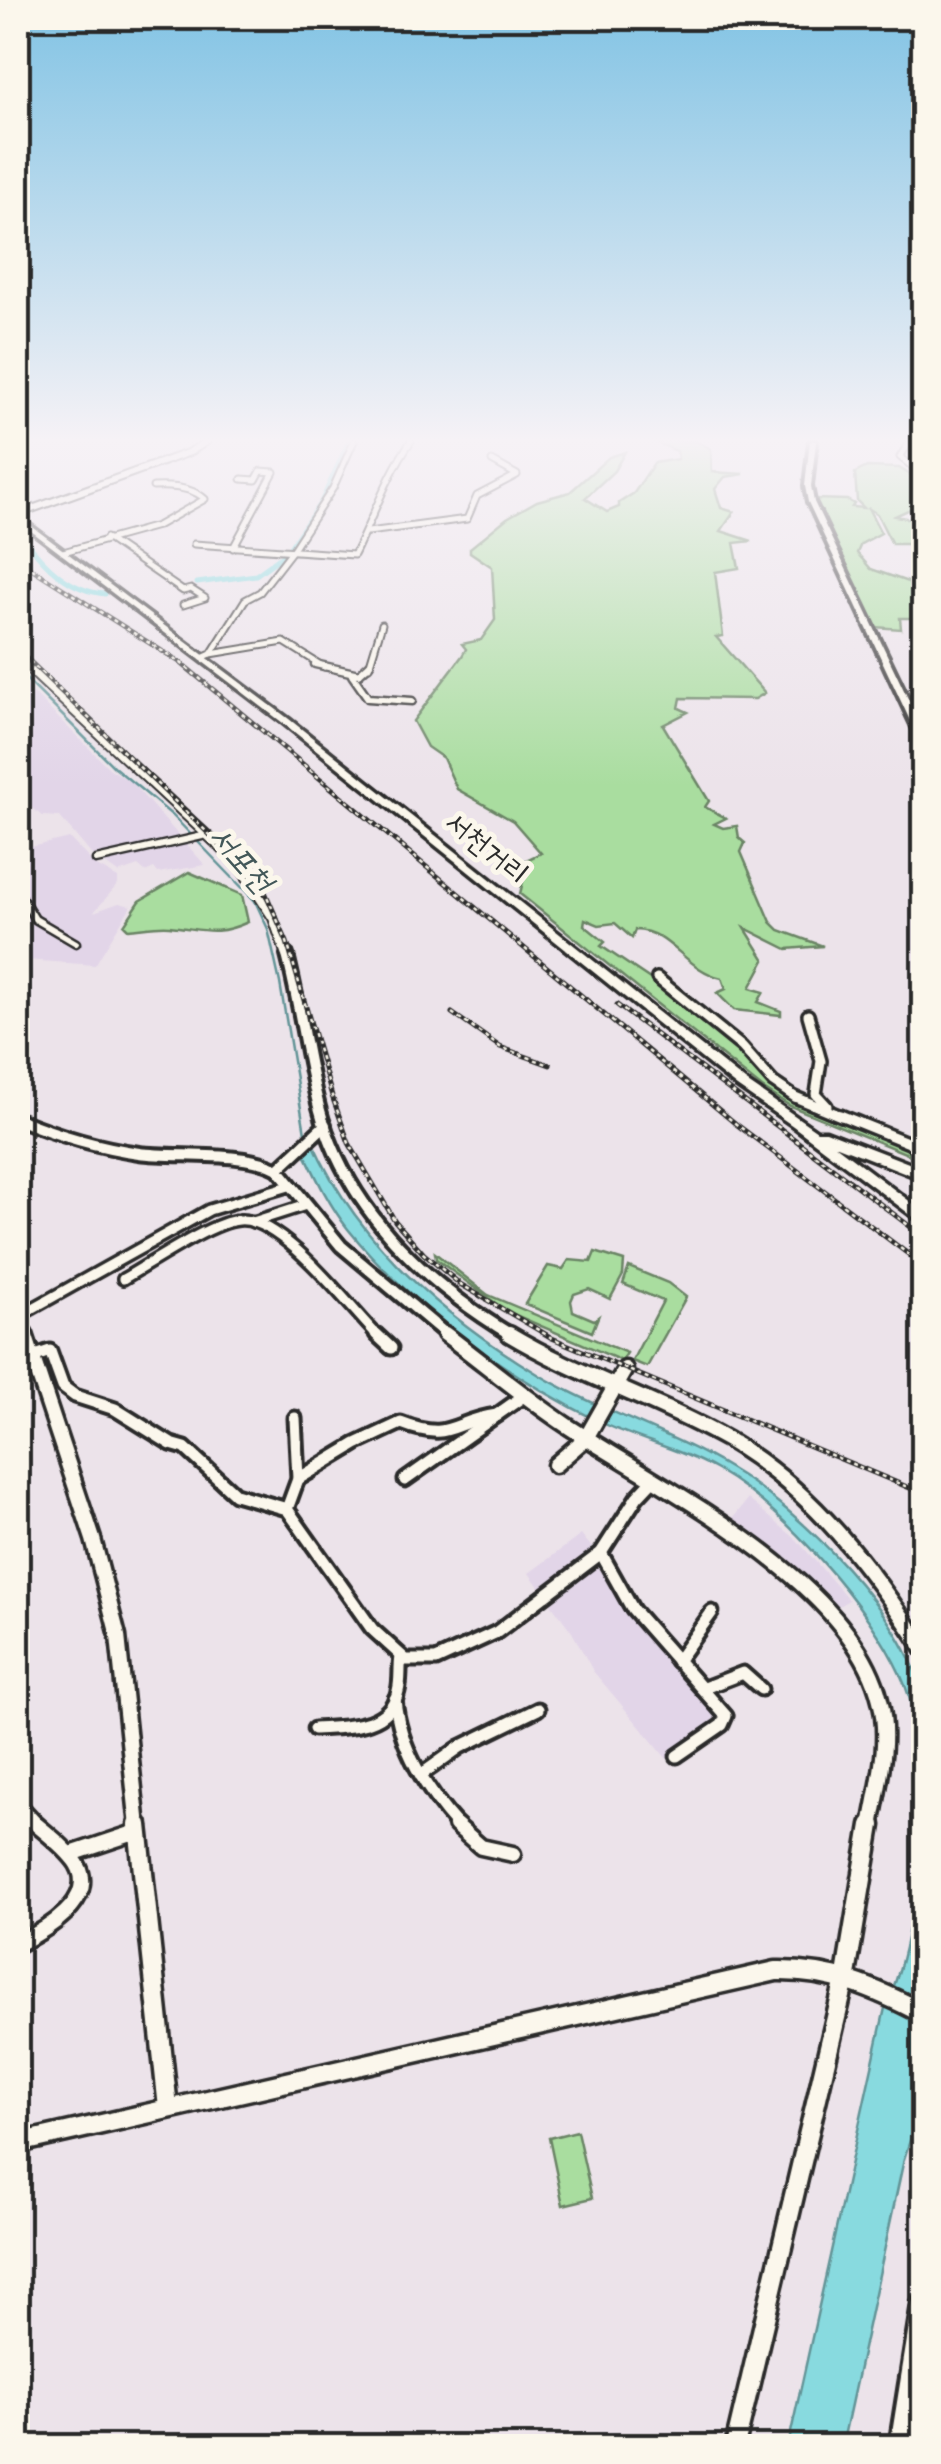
<svg xmlns="http://www.w3.org/2000/svg" width="941" height="2464" font-family="Mynerve,'Poor Story',sans-serif">
	<style>
		.built { fill: #e2d5e8 }
		.green { fill: #a9dd9f; stroke: #6a8465; stroke-width: 2.5 }
		.water { fill: #88dadf; stroke: #639497; stroke-width: 2.5 }
		.lines { fill: none; stroke-linecap: round; stroke-linejoin: round }
		.stream { stroke: #639497; stroke-width: 2.5 }
		.canal { stroke: #88dadf; stroke-width: 5 }
		.minor-far4-casing { stroke: #2b2b2b; stroke-width: 9 }
		.minor-far3-casing { stroke: #2b2b2b; stroke-width: 11 }
		.minor-far2-casing { stroke: #2b2b2b; stroke-width: 16 }
		.minor-far1-casing { stroke: #2b2b2b; stroke-width: 19 }
		.minor-casing { stroke: #2b2b2b; stroke-width: 21 }
		.tertiary-far4-casing { stroke: #2b2b2b; stroke-width: 10 }
		.tertiary-far3-casing { stroke: #2b2b2b; stroke-width: 12 }
		.tertiary-far2-casing { stroke: #2b2b2b; stroke-width: 18 }
		.tertiary-far1-casing { stroke: #2b2b2b; stroke-width: 21 }
		.tertiary-casing { stroke: #2b2b2b; stroke-width: 25 }
		.secondary-casing { stroke: #2b2b2b; stroke-width: 8 }
		.primary-casing { stroke: #2b2b2b; stroke-width: 7 }
		.minor-far4 { stroke: #fbf7ec; stroke-width: 5 }
		.minor-far3 { stroke: #fbf7ec; stroke-width: 6 }
		.minor-far2 { stroke: #fbf7ec; stroke-width: 9 }
		.minor-far1 { stroke: #fbf7ec; stroke-width: 11 }
		.minor { stroke: #fbf7ec; stroke-width: 14 }
		.tertiary-far4 { stroke: #fbf7ec; stroke-width: 6 }
		.tertiary-far3 { stroke: #fbf7ec; stroke-width: 8 }
		.tertiary-far2 { stroke: #fbf7ec; stroke-width: 10 }
		.tertiary-far1 { stroke: #fbf7ec; stroke-width: 14 }
		.tertiary { stroke: #fbf7ec; stroke-width: 18 }
		.secondary { fill: #fbf7ec; fill-rule: evenodd }
		.primary { fill: #fbf7ec; fill-rule: evenodd }
		.rail-casing { stroke: #2b2b2b; stroke-width: 5 }
		.rail { stroke: #fbf7ec; stroke-width: 2.5; stroke-dasharray: 4; stroke-linecap: butt }
		.labels { text-anchor: middle; dominant-baseline: central; stroke-width: 10; stroke-linejoin: round; paint-order: stroke }
		.far-street-label { font-size: 30px; fill: #2b2b2b; stroke: #fbf7ec }
		.far-water-label { font-size: 32px; font-style: italic; fill: #425758; stroke: #fbf7ec }
	</style>
	<rect width="100%" height="100%" fill="#ece3ea"/>
	<filter id="ink" filterUnits="userSpaceOnUse"><feTurbulence type="fractalNoise" baseFrequency=".01" numOctaves="2"/><feDisplacementMap in="SourceGraphic" scale="20" xChannelSelector="R" yChannelSelector="G"/><feConvolveMatrix kernelMatrix="1 2 1 2 8 2 1 2 1" color-interpolation-filters="sRGB"/></filter>
	<g filter="url(#ink)">
		<g class="built">
			<path d="M 25,685 L 110,769 L 130,781 L 205,865 L 158,873 L 154,868 L 145,872 L 138,866 L 118,873 L 91,854 L 60,817 L 42,816 L 18,797 L 18,688 Z"/>
			<path d="M 69,838 L 95,865 L 118,878 L 118,884 L 94,912 L 119,903 L 131,906 L 95,965 L 26,960 L 20,948 L 21,922 L 26,919 L 18,897 L 18,850 Z"/>
			<path d="M 748,1499 L 796,1539 L 849,1600 L 835,1608 L 814,1585 L 730,1522 Z"/>
			<path d="M 581,1535 L 597,1553 L 542,1591 L 529,1573 Z"/>
			<path d="M 597,1567 L 718,1718 L 667,1759 L 593,1671 L 572,1632 L 549,1601 Z"/>
		</g>
		<g class="green">
			<path d="M 653,441 L 696,441 L 711,449 L 712,472 L 744,474 L 725,477 L 715,489 L 721,508 L 734,512 L 721,531 L 752,541 L 734,543 L 739,568 L 715,572 L 723,636 L 716,637 L 765,693 L 755,699 L 681,698 L 679,708 L 688,712 L 663,725 L 709,801 L 705,807 L 726,818 L 714,824 L 723,828 L 737,826 L 739,838 L 745,843 L 741,852 L 771,922 L 779,930 L 823,946 L 787,949 L 745,928 L 765,960 L 750,988 L 764,992 L 758,1002 L 781,1011 L 781,1015 L 734,1010 L 717,993 L 726,989 L 722,978 C 685,970 670,930 635,930 L 632,938 L 615,923 L 599,925 L 585,919 L 584,925 L 605,942 L 601,946 L 659,985 L 739,1049 L 769,1082 L 920,1150 L 922,1160 L 790,1106 L 762,1088 L 520,894 L 524,877 L 514,866 L 541,853 L 513,821 L 457,789 L 443,758 L 427,747 L 413,721 L 462,656 L 466,649 L 462,644 L 481,640 L 495,620 L 492,567 L 470,552 L 470,548 L 507,518 L 537,501 L 570,492 L 609,457 L 625,452 L 614,471 L 585,498 L 607,512 L 619,507 L 619,503 L 634,493 L 654,463 L 678,459 L 677,451 Z"/>
			<path d="M 867,467 L 899,468 L 917,479 L 921,504 L 895,516 L 923,521 L 923,544 L 892,544 L 877,514 L 868,508 L 881,533 L 861,544 L 857,553 L 871,569 L 908,582 L 923,612 L 916,618 L 900,618 L 901,629 L 875,627 L 816,499 L 847,500 L 854,504 L 852,507 L 864,508 L 857,501 L 855,473 Z"/>
			<path d="M 189,872 L 242,895 L 248,922 C 215,937 203,929 169,926 C 156,925 142,928 128,929 L 124,925 L 140,901 Z"/>
			<path d="M 595,1252 L 624,1261 L 623,1275 L 610,1299 L 589,1289 L 574,1294 L 571,1301 L 573,1311 L 594,1320 L 598,1317 L 592,1332 L 525,1304 L 548,1266 L 563,1269 L 569,1260 L 591,1262 Z"/>
			<path d="M 435,1253 L 488,1295 L 627,1353 L 622,1361 L 506,1311 L 436,1259 Z"/>
			<path d="M 629,1267 L 668,1283 L 686,1297 L 647,1367 L 632,1361 L 663,1301 L 623,1284 Z"/>
			<path d="M 577,2131 L 592,2198 L 563,2205 L 549,2138 Z"/>
		</g>
		<g class="water">
			<path d="M 312,1141 C 357,1243 446,1319 541,1376 C 602,1412 671,1432 731,1469 C 801,1511 905,1615 923,1696 C 928,1720 923,1748 923,1772 C 919,1740 915,1706 901,1676 C 869,1607 784,1508 717,1470 C 679,1448 637,1440 598,1421 C 511,1378 409,1305 348,1229 C 329,1205 316,1177 303,1150 Z"/>
			<path d="M 923,1806 L 923,2100 L 904,2159 L 842,2446 L 788,2446 L 885,2008 C 914,1945 916,1873 923,1806 Z"/>
		</g>
		<g class="lines">
			<path class="stream" d="M 18,671 L 114,767 L 173,816 L 255,901 L 268,929 L 280,983 L 306,1139"/>
			<g class="canal">
				<path d="M 23,537 C 44,565 69,591 105,594"/>
				<path d="M 288,550 L 321,502 L 349,441"/>
				<path d="M 197,583 L 256,575 L 285,554"/>
			</g>
			<g class="minor-far4-casing">
				<g id="minor-far4">
					<path d="M 910,441 L 900,457 L 914,468"/>
					<path d="M 924,482 L 924,486"/>
					<path d="M 18,530 L 21,534 L 18,537"/>
					<path d="M 368,532 L 467,519 L 477,496 L 517,475 L 492,461"/>
					<path d="M 106,538 L 183,591 L 191,589 L 205,598 L 183,605"/>
					<path d="M 194,544 L 354,555 C 373,517 387,476 411,441"/>
					<path d="M 233,548 L 274,472 L 261,471 L 256,480 L 242,479"/>
					<path d="M 63,552 L 157,526 L 205,499 C 192,487 170,486 153,487"/>
					<path d="M 211,654 L 284,642 L 324,667"/>
					<path d="M 202,658 L 211,654 L 245,600 L 260,592 L 291,552 L 333,488 L 354,441"/>
					<path d="M 369,667 L 382,624"/>
				</g>
			</g>
			<g class="minor-far3-casing">
				<g id="minor-far3">
					<path d="M 315,664 L 359,674 L 370,664"/>
					<path d="M 352,675 L 368,698 L 412,701"/>
					<path d="M 96,860 L 207,835"/>
					<path d="M 18,892 L 35,919 L 76,943"/>
				</g>
			</g>
			<g class="minor-far2-casing">
				<g id="minor-far2">
					<path d="M 657,978 L 742,1047 L 773,1082 L 795,1097 L 841,1116"/>
					<path d="M 808,1015 L 821,1061 L 816,1094 L 827,1106"/>
					<path d="M 840,1115 L 924,1149"/>
					<path d="M 253,1222 L 306,1205"/>
					<path d="M 123,1279 C 150,1264 211,1222 239,1220 C 281,1216 350,1308 378,1336"/>
					<path d="M 19,1316 L 209,1210 L 289,1186"/>
				</g>
			</g>
			<g class="minor-far1-casing">
				<g id="minor-far1">
					<path d="M 376,1334 L 391,1348"/>
					<path d="M 18,1362 L 50,1351 L 63,1387 L 75,1396 L 115,1409 L 171,1444 L 185,1448 L 235,1494 L 287,1509 L 372,1629 L 406,1660 L 436,1660 L 497,1632 L 601,1553 L 637,1497 L 653,1480"/>
					<path d="M 298,1479 L 356,1444 L 401,1423 C 452,1443 451,1421 497,1415"/>
					<path d="M 405,1480 L 525,1395"/>
					<path d="M 287,1509 L 298,1479 L 295,1418"/>
					<path d="M 601,1553 L 633,1610 L 726,1716 L 722,1725 L 677,1756"/>
					<path d="M 677,1661 L 712,1612"/>
					<path d="M 704,1688 L 743,1673 L 761,1689"/>
					<path d="M 395,1699 C 399,1747 427,1792 459,1827"/>
					<path d="M 314,1729 C 345,1727 390,1729 398,1691 C 401,1680 399,1668 401,1657"/>
					<path d="M 422,1774 L 460,1747 L 538,1709"/>
					<path d="M 18,1803 L 40,1827"/>
					<path d="M 22,1827 L 29,1819"/>
				</g>
			</g>
			<g class="minor-casing">
				<g id="minor">
					<path d="M 456,1825 L 481,1847 L 513,1854"/>
					<path d="M 18,1833 L 24,1825"/>
					<path d="M 71,1854 L 140,1831"/>
					<path d="M 18,1944 C 44,1931 99,1900 77,1864 C 67,1849 51,1837 37,1825"/>
				</g>
			</g>
			<g class="tertiary-far4-casing">
				<g id="tertiary-far4">
					<path d="M 18,514 L 190,452 L 207,441"/>
					<path d="M 18,659 L 26,667"/>
				</g>
			</g>
			<g class="tertiary-far3-casing">
				<path id="tertiary-far3" d="M 24,664 L 238,864 L 273,918 L 287,958"/>
			</g>
			<g class="tertiary-far2-casing">
				<g id="tertiary-far2">
					<path d="M 287,955 C 300,1005 306,1057 319,1107 C 346,1209 425,1283 513,1336"/>
					<path d="M 18,1119 C 57,1135 97,1147 139,1153 C 178,1158 246,1151 278,1169"/>
					<path d="M 325,1125 L 278,1169 L 341,1246 L 448,1336"/>
					<path d="M 18,1314 L 25,1336"/>
				</g>
			</g>
			<g class="tertiary-far1-casing">
				<g id="tertiary-far1">
					<path d="M 25,1334 L 93,1539 L 118,1636 L 138,1827"/>
					<path d="M 445,1334 C 485,1364 524,1397 566,1425 C 663,1489 851,1580 880,1700 C 891,1742 878,1785 871,1827"/>
					<path d="M 509,1334 C 579,1376 658,1400 728,1440 C 813,1490 872,1569 924,1650"/>
					<path d="M 555,1465 L 586,1438 L 625,1369"/>
				</g>
			</g>
			<g class="tertiary-casing">
				<g id="tertiary">
					<path d="M 138,1825 L 168,2108"/>
					<path d="M 18,2143 L 776,1971 C 832,1970 875,1988 924,2014"/>
					<path d="M 735,2446 L 846,1975 L 871,1825"/>
				</g>
			</g>
			<g class="secondary-casing">
				<g id="secondary">
					<path d="M 810,441 L 816,441 L 811,486 L 814,502 L 924,732 L 924,744 L 920,742 L 808,502 L 805,486 Z"/>
					<path d="M 924,2292 L 924,2373 L 912,2446 L 890,2446 L 913,2302 L 917,2295 Z"/>
				</g>
			</g>
			<g class="primary-casing">
				<path id="primary" d="M 18,516 L 289,719 L 745,1081 L 817,1131 L 826,1131 L 924,1169 L 924,1180 L 835,1145 L 924,1212 L 924,1225 L 793,1126 L 737,1087 L 283,723 L 18,521 Z"/>
			</g>
			<use href="#minor-far4" class="minor-far4"/>
			<use href="#minor-far3" class="minor-far3"/>
			<use href="#minor-far2" class="minor-far2"/>
			<use href="#minor-far1" class="minor-far1"/>
			<use href="#minor" class="minor"/>
			<use href="#tertiary-far4" class="tertiary-far4"/>
			<use href="#tertiary-far3" class="tertiary-far3"/>
			<use href="#tertiary-far2" class="tertiary-far2"/>
			<use href="#tertiary-far1" class="tertiary-far1"/>
			<use href="#tertiary" class="tertiary"/>
			<use href="#secondary" class="secondary"/>
			<use href="#primary" class="primary"/>
			<g class="rail-casing">
				<g id="rail">
					<path d="M 18,560 L 181,663 L 736,1124 L 924,1266"/>
					<path d="M 18,650 L 262,885 L 287,942 L 332,1096 L 349,1143 L 395,1221 L 424,1254 L 460,1284 L 552,1338 L 924,1494"/>
					<path d="M 617,1005 L 924,1237"/>
					<path d="M 452,1013 L 500,1047 L 550,1065"/>
				</g>
			</g>
			<use href="#rail" class="rail"/>
		</g>
	</g>
	<linearGradient id="sky" x2="0" y2="1"><stop stop-color="#81c3e4"/><stop offset="0.56" stop-color="#f6f2f6"/><stop offset="1" stop-color="#f6f2f6" stop-opacity="0"/></linearGradient>
	<rect width="941" height="786" fill="url(#sky)"/>
	<g class="labels">
		<g class="far-street-label">
			<text transform="translate(486 849) rotate(39)">서천거리</text>
		</g>
		<g class="far-water-label">
			<text transform="translate(240 860) rotate(48)">서포천</text>
		</g>
	</g>
	<rect width="941" height="2464" fill="none" stroke="#fbf7ec" stroke-width="60"/>
	<rect x="30" y="30" width="881" height="2404" fill="none" stroke="#2b2b2b" stroke-width="4" filter="url(#ink)"/>
</svg>
